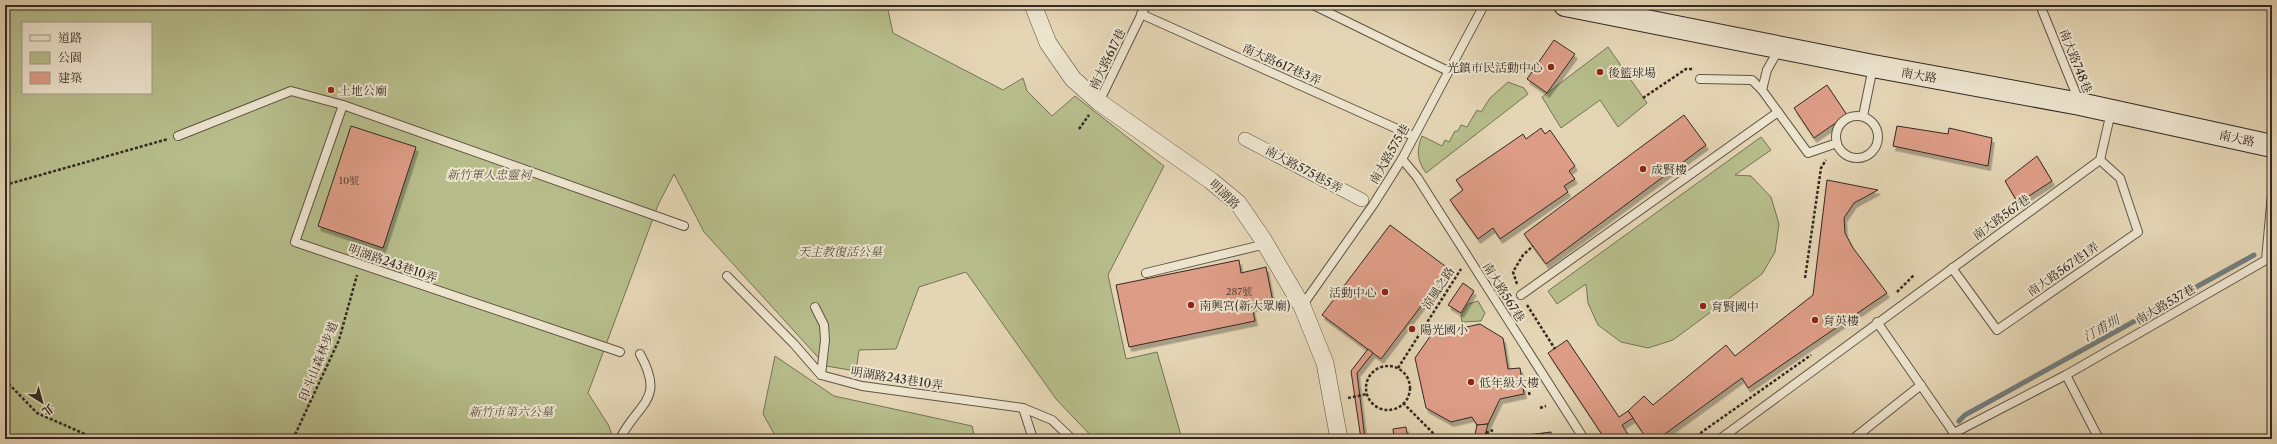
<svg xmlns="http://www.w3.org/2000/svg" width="2277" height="444" font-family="'Libre Caslon Text','Noto Serif TC',serif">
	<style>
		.green { fill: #b6bd8b; stroke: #757356; fill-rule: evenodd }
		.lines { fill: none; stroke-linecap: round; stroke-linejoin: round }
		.stream { stroke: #727d7d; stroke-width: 5 }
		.building { fill: #dd9c86; stroke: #342922; filter: url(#shadow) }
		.service-casing { stroke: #605446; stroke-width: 10 }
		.pedestrian-casing { stroke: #605446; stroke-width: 14 }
		.minor-casing { stroke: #605446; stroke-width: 18 }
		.secondary-casing { stroke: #342922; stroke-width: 24 }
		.path { stroke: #342922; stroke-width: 2.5; stroke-dasharray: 3 2; stroke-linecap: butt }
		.service { stroke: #ede4ce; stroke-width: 8 }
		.pedestrian { stroke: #ede4ce; stroke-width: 13 }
		.minor { stroke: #ede4ce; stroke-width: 17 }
		.secondary { stroke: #ede4ce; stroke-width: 22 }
		.poi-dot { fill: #8f2418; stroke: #ede4ce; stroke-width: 1.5 }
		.labels { text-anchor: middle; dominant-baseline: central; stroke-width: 4; stroke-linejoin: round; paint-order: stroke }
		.number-label { font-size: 10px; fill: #5e463b }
		.street-label { font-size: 12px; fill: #342922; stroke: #ede4ce }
		.poi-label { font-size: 12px; fill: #342922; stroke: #ede4ce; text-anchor: start }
		.park-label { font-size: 12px; font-style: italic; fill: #544e3c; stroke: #ede4ce }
		.water-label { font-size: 13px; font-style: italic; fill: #4e4c48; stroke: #ede4ce }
	</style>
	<defs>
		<filter id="shadow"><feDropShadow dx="2.5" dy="4.5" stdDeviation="0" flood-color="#0004"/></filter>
	</defs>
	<rect width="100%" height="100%" fill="#e4d5b4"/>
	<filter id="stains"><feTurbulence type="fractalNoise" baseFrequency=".005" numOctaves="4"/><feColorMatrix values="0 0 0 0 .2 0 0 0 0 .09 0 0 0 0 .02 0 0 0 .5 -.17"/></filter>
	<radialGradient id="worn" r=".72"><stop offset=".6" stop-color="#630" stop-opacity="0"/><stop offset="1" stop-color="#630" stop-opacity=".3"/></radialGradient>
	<g class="green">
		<path d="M 5,5 L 887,5 L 893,33 L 1003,90 L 1023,78 L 1027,91 L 1052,116 L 1075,96 L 1164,166 L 1108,275 L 1126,359 L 1157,352 L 1182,439 L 1094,439 L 1056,399 L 966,272 L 919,287 L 896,349 L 859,350 L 856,371 L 826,366 L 704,232 L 674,174 L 658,205 L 588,393 L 609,426 L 613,439 L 5,439 ZM 23,23 L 151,23 L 151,93 L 23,93 Z"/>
		<path d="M 1608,47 L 1647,103 L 1618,127 L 1600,100 L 1561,128 L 1542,97 Z"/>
		<path d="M 1508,82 L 1524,88 L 1528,94 L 1426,173 C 1417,160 1416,151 1422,136 L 1442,146 L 1445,140 L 1449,142 L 1455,131 L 1458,131 L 1461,125 L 1467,127 L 1477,110 L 1481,112 L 1490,98 Z"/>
		<path d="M 1761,137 L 1771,150 L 1735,175 L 1751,176 L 1771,197 L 1779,224 L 1775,252 L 1762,274 L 1673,340 L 1648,348 L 1621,342 L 1598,325 L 1588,303 L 1586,284 L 1557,304 L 1548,291 Z"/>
		<path d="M 1478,301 L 1485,313 L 1481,321 L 1462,322 L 1461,316 L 1468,304 Z"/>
		<path d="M 775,356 L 834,396 L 972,426 L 975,439 L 777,439 L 763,414 Z"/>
	</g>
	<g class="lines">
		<path class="stream" d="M 1959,421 L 1965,415 L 2254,255"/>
	</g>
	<g class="building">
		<path d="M 1554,40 L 1575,54 L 1547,93 L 1527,79 Z"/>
		<path d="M 1827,85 L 1847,115 L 1814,138 L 1794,108 Z"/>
		<path d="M 1684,115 L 1706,145 L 1546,264 L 1524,234 Z"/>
		<path d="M 351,126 L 416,147 L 383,248 L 318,226 Z"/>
		<path d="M 1897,126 L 1948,134 L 1949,128 L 1992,138 L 1988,166 L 1893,146 Z"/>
		<path d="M 1541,128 L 1545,134 L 1550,130 L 1575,166 L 1569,171 L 1575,179 L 1564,186 L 1568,192 L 1500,239 L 1493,228 L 1478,239 L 1450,200 L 1463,190 L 1456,180 L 1523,134 L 1526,139 Z"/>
		<path d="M 2037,156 L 2052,181 L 2018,203 L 2005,181 Z"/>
		<path d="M 1827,180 L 1878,190 L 1854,203 L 1844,218 L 1845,233 L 1853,248 L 1887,293 L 1748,388 L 1742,378 L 1658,439 L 1647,439 L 1628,411 L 1644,396 L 1653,405 L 1726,345 L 1735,356 L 1813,295 Z"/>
		<path d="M 1390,225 L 1449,269 L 1381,359 L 1322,315 Z"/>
		<path d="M 1239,260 L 1241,273 L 1266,267 L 1273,302 L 1252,307 L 1255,321 L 1129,347 L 1116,285 Z"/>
		<path d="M 1463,283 L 1474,291 L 1461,313 L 1448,305 Z"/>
		<path d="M 1480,324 L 1503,338 L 1508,369 L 1520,368 L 1524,394 L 1500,399 L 1488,424 L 1477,425 L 1472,417 L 1451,422 L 1426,408 L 1415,358 L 1431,335 Z"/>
		<path d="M 1567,340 L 1619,417 L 1628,411 L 1633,418 L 1622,425 L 1631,439 L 1605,439 L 1548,353 Z"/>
		<path d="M 1368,349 L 1373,353 L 1357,373 L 1365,439 L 1361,439 L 1351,371 Z"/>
		<path d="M 1488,424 L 1484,439 L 1474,439 L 1477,425 Z"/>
		<path d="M 1406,427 L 1408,439 L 1394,439 L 1393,429 Z"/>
		<path d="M 1551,432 L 1551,439 L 1544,439 L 1543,433 Z"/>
		<path d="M 1543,433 L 1544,439 L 1510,439 L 1510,437 Z"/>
	</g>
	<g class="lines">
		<g class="service-casing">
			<g id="service">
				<path d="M 1313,5 L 1448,71"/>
				<path d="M 2040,5 L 2079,101"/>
				<path d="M 1141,14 L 1413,136"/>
				<path d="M 1700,79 L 1752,80 L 1762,90"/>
				<path d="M 1099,102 L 1146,5"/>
				<path d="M 343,105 L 295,242 L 620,352"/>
				<path d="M 1778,112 L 1762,90 L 1767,70 L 1779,49"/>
				<path d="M 1863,116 L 1873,67"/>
				<circle cx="1857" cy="137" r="21"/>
				<path d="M 178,136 L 291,91 L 343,105 L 684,226"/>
				<path d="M 1402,159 L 1417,177 L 1584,439"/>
				<path d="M 1952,268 L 1997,330 L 2138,232 L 2120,178 L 2100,160"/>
				<path d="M 1146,273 L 1266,244"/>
				<path d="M 727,276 L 794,344 L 821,375 L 862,386 L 1023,408 L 1052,420 L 1072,439"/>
				<path d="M 1521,295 L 1778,112 L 1808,153 L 1837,143"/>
				<path d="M 1302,306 L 1373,205 L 1402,159 L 1484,5"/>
				<path d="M 815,307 L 824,325 L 825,340 L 821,375"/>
				<path d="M 1877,322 L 1958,439"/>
				<path d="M 2066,375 L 2099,439"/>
				<path d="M 1023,408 L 1033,439"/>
				<path d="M 620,439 C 638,402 666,401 640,354"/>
				<path d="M 1720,439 L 2100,160 L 2111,112"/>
				<path d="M 1853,439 L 1921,385"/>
				<path d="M 1949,439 L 1954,433 L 2066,375 L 2266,260 L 2272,194"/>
			</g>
		</g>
		<g class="pedestrian-casing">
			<path id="pedestrian" d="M 1245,139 L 1362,200"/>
		</g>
		<g class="minor-casing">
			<path id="minor" d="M 1033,5 L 1048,43 L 1073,79 L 1099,102 L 1210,180 L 1238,203 L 1262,238 L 1302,306 L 1325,363 L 1339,439"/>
		</g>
		<g class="secondary-casing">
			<path id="secondary" d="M 1565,5 L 1873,66 L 2080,104 L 2272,146"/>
		</g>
		<g class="path">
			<path d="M 1643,98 L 1686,69 L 1693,69"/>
			<path d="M 1079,129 L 1089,115"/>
			<path d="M 5,185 L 168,139"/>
			<path d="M 1805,278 L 1821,168 L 1826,160"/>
			<path d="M 1517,284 L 1513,272 L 1523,255 L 1533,246"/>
			<path d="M 1897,292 L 1914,275"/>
			<path d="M 1527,305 L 1555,349"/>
			<circle cx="1388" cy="388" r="22"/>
			<path d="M 1398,368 L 1461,269"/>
			<path d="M 5,380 L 37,413 L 96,439"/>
			<path d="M 1529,392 L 1530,397"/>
			<path d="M 1348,398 L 1367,394"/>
			<path d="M 1403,403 L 1437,437"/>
			<path d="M 1540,408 L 1546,406"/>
			<path d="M 1486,433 L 1493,430"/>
			<path d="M 293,439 L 339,340 L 357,275"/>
			<path d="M 1692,439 L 1811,355"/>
		</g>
		<use href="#service" class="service"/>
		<use href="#pedestrian" class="pedestrian"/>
		<use href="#minor" class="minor"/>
		<use href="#secondary" class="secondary"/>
	</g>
	<g class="poi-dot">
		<circle cx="1551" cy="67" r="4"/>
		<circle cx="1600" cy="72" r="4"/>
		<circle cx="331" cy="90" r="4"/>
		<circle cx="1643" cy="169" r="4"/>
		<circle cx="1385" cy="292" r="4"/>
		<circle cx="1191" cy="305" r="4"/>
		<circle cx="1703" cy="306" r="4"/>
		<circle cx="1815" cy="320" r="4"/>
		<circle cx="1412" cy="329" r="4"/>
		<circle cx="1471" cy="382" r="4"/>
	</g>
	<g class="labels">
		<g class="number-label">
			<text x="349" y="180">10號</text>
			<text x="1239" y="291">287號</text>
		</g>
		<g class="street-label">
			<text transform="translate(1107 59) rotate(-64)">南大路617巷</text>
			<text transform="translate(2076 61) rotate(68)">南大路748巷</text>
			<text transform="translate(1282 64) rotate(24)">南大路617巷3弄</text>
			<text transform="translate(1919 75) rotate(10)">南大路</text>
			<text transform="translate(2237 138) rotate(12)">南大路</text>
			<text transform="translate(1389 154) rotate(-60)">南大路575巷</text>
			<text transform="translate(1304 169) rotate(28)">南大路575巷5弄</text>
			<text transform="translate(1225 194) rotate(43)">明湖路</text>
			<text transform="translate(2001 217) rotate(-36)">南大路567巷</text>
			<text transform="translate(393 263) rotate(19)">明湖路243巷10弄</text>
			<text transform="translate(2063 269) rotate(-35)">南大路567巷1弄</text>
			<text transform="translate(1438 288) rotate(-57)">涼風之路</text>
			<text transform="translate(1504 292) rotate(58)">南大路567巷</text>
			<text transform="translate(2165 304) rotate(-30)">南大路537巷</text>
			<text transform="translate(318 361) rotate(-68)">印斗山森林步道</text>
			<text transform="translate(897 378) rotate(9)">明湖路243巷10弄</text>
		</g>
		<g class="poi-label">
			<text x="1543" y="67" text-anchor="end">光鎮市民活動中心</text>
			<text x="1608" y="72">後籃球場</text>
			<text x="339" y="90">土地公廟</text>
			<text x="1651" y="169">成賢樓</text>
			<text x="1377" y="292" text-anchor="end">活動中心</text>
			<text x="1199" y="305">南興宮(新大眾廟)</text>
			<text x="1711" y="306">育賢國中</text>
			<text x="1823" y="320">育英樓</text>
			<text x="1420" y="329">陽光國小</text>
			<text x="1479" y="382">低年級大樓</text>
		</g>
		<g class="park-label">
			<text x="489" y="174">新竹軍人忠靈祠</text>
			<text x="840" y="251">天主教復活公墓</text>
			<text x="511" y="411">新竹市第六公墓</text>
		</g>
		<g class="water-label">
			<text transform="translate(2101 328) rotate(-29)">汀甫圳</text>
		</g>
	</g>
	<rect width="2277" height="444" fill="none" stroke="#e4d5b4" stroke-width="20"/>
	<rect x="6" y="6" width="2265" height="432" fill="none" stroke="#342922" stroke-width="2"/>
	<rect x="10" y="10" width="2257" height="424" fill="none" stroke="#342922"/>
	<rect x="22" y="22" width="130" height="72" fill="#ede4ce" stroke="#a39989"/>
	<rect x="30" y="35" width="20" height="6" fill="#ede4ce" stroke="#a39989"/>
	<text x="58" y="42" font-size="12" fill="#342922">道路</text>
	<rect x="30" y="52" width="20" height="12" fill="#b6bd8b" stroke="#a39989"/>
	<text x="58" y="62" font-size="12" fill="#342922">公園</text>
	<rect x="30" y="72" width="20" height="12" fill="#dd9c86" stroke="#a39989"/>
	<text x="58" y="82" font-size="12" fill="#342922">建築</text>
	<g transform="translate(42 402) rotate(143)" stroke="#ede4ce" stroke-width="3" paint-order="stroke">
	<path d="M0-3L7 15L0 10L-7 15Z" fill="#342922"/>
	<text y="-6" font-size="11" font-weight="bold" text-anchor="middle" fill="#342922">北</text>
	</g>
	<rect width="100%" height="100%" filter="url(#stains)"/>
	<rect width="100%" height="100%" fill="url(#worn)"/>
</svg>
